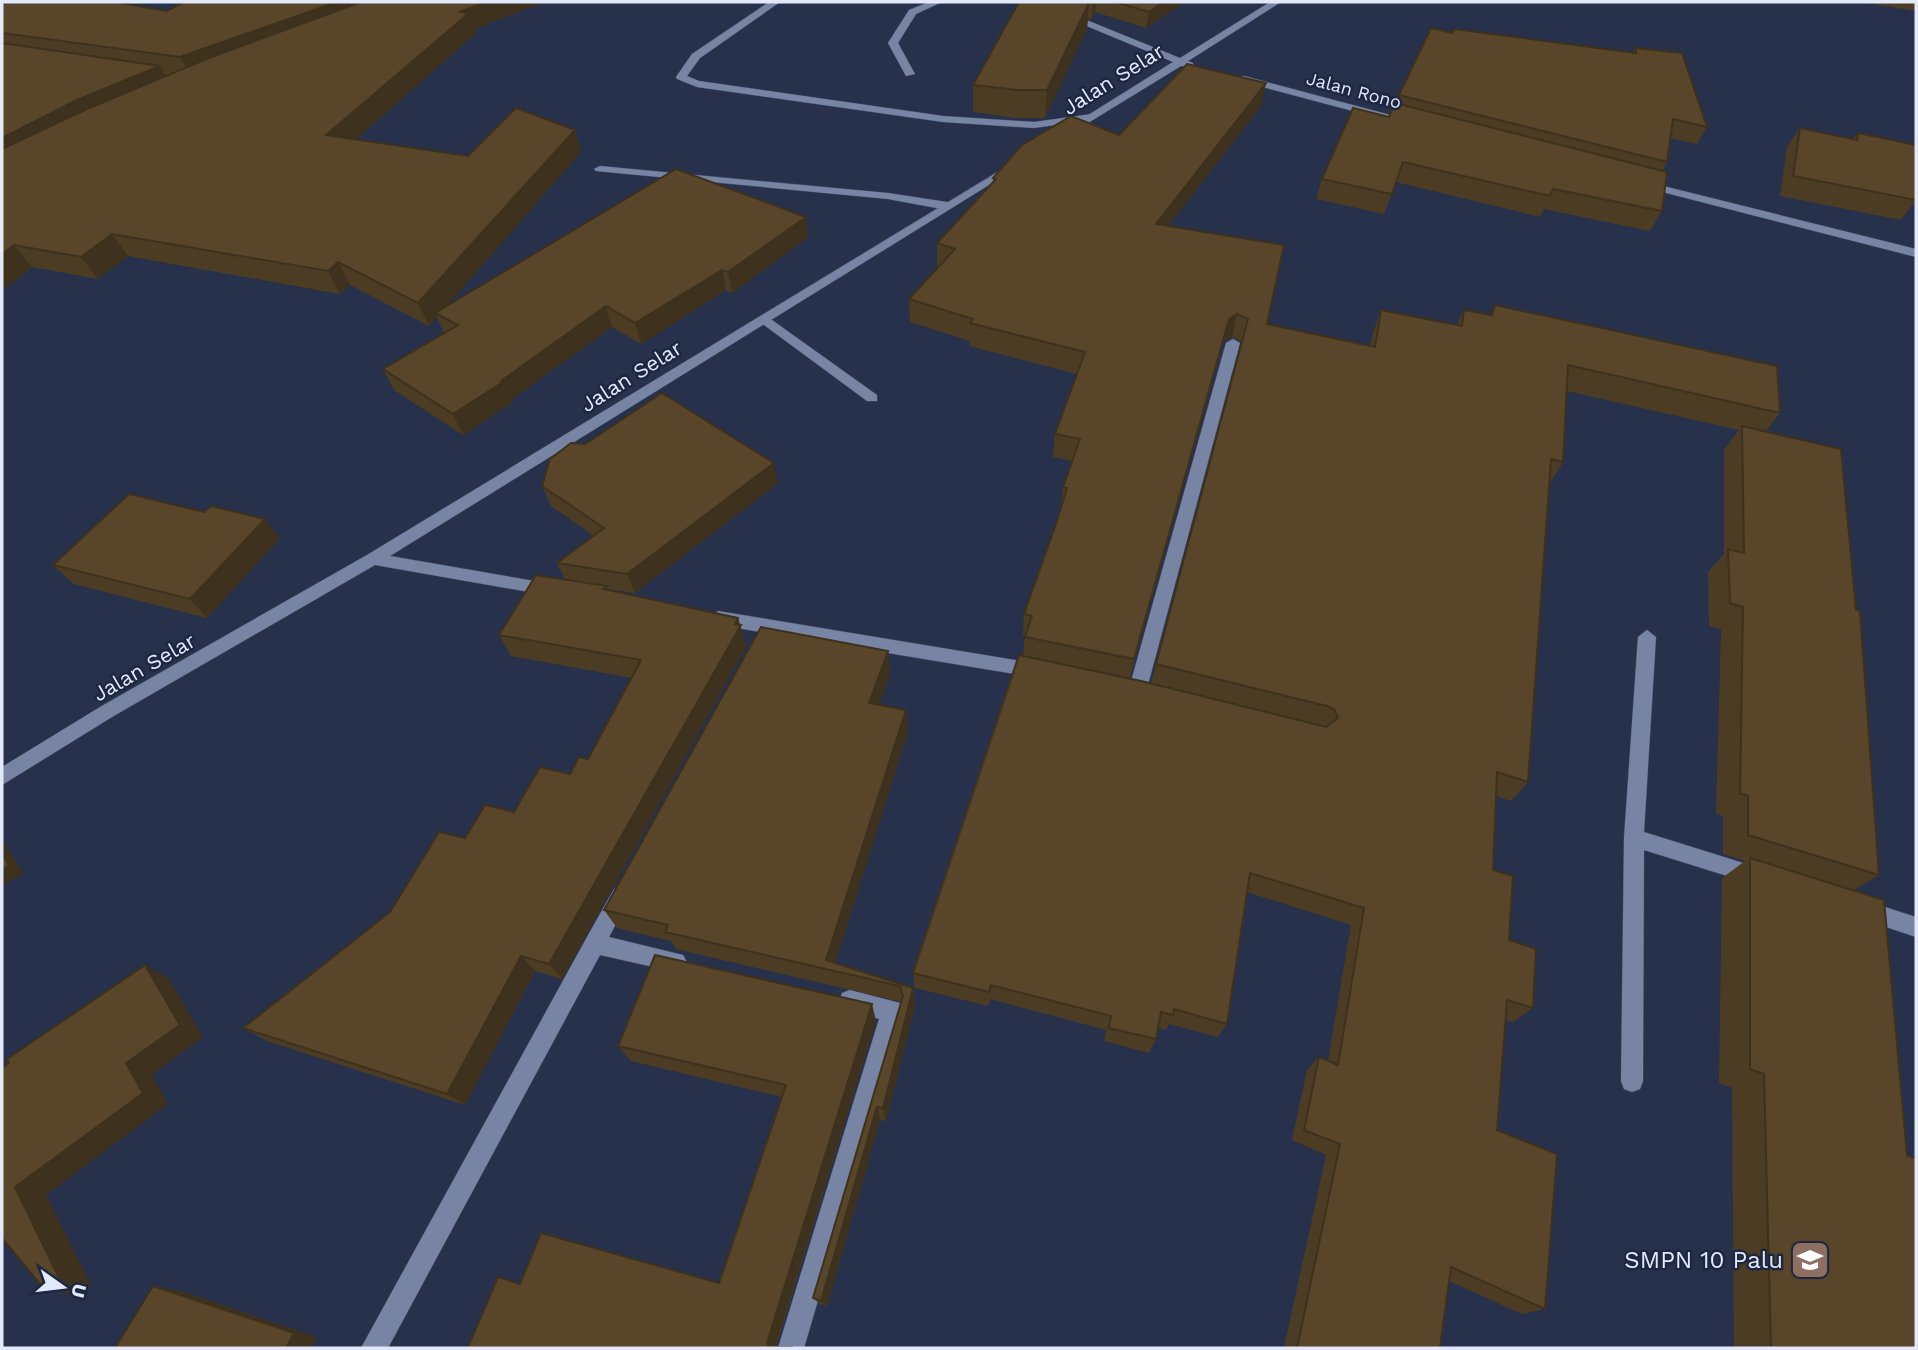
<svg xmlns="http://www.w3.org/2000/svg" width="1918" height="1350" font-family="'Work Sans',sans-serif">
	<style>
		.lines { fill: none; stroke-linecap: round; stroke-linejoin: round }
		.service-casing { stroke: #474e65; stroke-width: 1 }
		.minor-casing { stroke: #474e65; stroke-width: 1 }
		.service { fill: #7884a3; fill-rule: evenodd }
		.minor { fill: #7884a3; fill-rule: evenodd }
		.wall { fill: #4d3c24; fill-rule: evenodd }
		.shaded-wall { fill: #3e311d }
		.building { fill: #59462a; stroke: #3e311d; stroke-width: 2 }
		.labels { text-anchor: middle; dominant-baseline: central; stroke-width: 5; stroke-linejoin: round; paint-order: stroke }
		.far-street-label { font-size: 18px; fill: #e2e9fa; stroke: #1e2741 }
		.street-label { font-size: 21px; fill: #e2e9fa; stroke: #1e2741 }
		.near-poi-label { font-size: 24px; fill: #e2e9fa; stroke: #1e2741; text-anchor: end }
	</style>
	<rect width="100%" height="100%" fill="#28314c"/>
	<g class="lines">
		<g class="service-casing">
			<g id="service">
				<path d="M 769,2 L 780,2 L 700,58 L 687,76 L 699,81 L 943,116 L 1034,122 L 1092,114 L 1097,117 L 1092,120 L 1034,128 L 943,122 L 697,87 L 677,79 L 676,77 L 692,54 Z"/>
				<path d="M 929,2 L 942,2 L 916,14 L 898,43 L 915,74 L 906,76 L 888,43 L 909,10 Z"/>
				<path d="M 600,166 L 888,193 L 947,202 L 953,206 L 947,210 L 888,199 L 596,171 L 594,169 Z"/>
				<path d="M 765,315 L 877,395 L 877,401 L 867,401 L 760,322 L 758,319 Z"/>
			</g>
		</g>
		<g class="minor-casing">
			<g id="minor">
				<path d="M 1029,2 L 1042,2 L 1180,58 L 1270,2 L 1281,2 L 1188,61 L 1193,63 L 1193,67 L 1181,66 L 1065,137 L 1061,136 L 1061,132 L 1173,62 Z"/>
				<path d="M 1244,76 L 1413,121 L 1414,123 L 1409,126 L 1240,81 L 1240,77 Z"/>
				<path d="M 1014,162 L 1018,163 L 1018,167 L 390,556 L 552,584 L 560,590 L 558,594 L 552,596 L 375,565 L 112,717 L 2,785 L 2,767 L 100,707 L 367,555 Z"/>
				<path d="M 1643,181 L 1916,249 L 1916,257 L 1639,186 L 1639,182 Z"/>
				<path d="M 1233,339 L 1240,343 L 1146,692 L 1143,697 L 1131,697 L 1128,692 L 1226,343 Z"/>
				<path d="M 718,611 L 1039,664 L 1045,666 L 1048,671 L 1045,676 L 1039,678 L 718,625 L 710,618 Z"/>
				<path d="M 1647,630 L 1656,637 L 1644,832 L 1756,867 L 1763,869 L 1766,876 L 1763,883 L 1756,885 L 1644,850 L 1643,1081 L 1640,1089 L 1632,1092 L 1624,1089 L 1621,1081 L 1624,838 L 1638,637 Z"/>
				<path d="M 621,887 L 628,889 L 631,896 L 609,937 L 683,955 L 687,962 L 683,969 L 676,972 L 600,955 L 388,1348 L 361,1348 L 587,937 L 614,889 Z"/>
				<path d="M 1863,900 L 1916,917 L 1916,937 L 1856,917 L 1853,910 L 1856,903 Z"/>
				<path d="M 850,990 L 900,1003 L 903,1011 L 804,1348 L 778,1348 L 879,1019 L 842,1009 L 839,1001 L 842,993 Z"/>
			</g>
		</g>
		<use href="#service" class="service"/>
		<use href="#minor" class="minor"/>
	</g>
	<g class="wall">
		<path d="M 2,2 L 167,11 L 184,2 L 544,2 L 474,29 L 476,33 L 356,139 L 468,156 L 575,130 L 581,152 L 446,306 L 806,217 L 808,237 L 732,293 L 726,290 L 641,344 L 612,327 L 511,400 L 512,403 L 463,435 L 394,390 L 383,369 L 444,333 L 437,317 L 429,326 L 350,285 L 340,294 L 128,256 L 98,279 L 32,267 L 2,291 Z"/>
		<path d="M 1019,2 L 1185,2 L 1146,28 L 1095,12 L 1091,20 L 1088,18 L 1087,29 L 1045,118 L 1015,118 L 973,112 L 973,85 Z"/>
		<path d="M 1861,2 L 1916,2 L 1916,11 Z"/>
		<path d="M 1452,33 L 1633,52 L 1635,48 L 1707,127 L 1697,144 L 1670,138 L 1667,162 L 1662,171 L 1662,211 L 1650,231 L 1544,209 L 1540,217 L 1396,182 L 1384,214 L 1316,199 L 1322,179 L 1389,117 L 1397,104 L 1399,95 Z"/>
		<path d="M 1261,106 L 1168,226 L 1267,324 L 1370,346 L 1373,333 L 1381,310 L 1457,325 L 1464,310 L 1490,315 L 1495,305 L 1780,413 L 1766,431 L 1879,875 L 1854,890 L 1916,1348 L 1734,1348 L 1732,1088 L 1719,1083 L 1722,878 L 1745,861 L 1723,854 L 1723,816 L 1716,813 L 1721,629 L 1709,626 L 1708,572 L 1724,554 L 1724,450 L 1739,430 L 1567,391 L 1563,462 L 1550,483 L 1528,782 L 1511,801 L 1496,796 L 1493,870 L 1509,940 L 1533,1008 L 1513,1022 L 1505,1020 L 1497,1130 L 1545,1309 L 1522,1314 L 1449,1281 L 1440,1348 L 1284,1348 L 1326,1155 L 1292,1140 L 1307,1070 L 1319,1057 L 1328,1061 L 1351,925 L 1247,892 L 1227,1024 L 1218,1037 L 1169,1024 L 1166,1030 L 1158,1028 L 1156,1039 L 1149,1053 L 1104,1041 L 1106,1030 L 990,999 L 988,1006 L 915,988 L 913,973 L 1023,656 L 1025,636 L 1023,636 L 1024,614 L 1056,524 L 1061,509 L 1063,487 L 1072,461 L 1053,457 L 1055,434 L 1077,374 L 969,346 L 970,341 L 910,322 L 909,299 L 938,267 L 937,266 L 937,243 L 993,182 L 993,178 L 1119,135 ZM 1232,337 L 1242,342 L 1151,683 L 1130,678 L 1223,342 Z"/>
		<path d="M 1800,128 L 1853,139 L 1858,133 L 1916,200 L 1901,220 L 1780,196 L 1787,147 Z"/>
		<path d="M 778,483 L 635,593 L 608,589 L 609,591 L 738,618 L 746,646 L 562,979 L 535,971 L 465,1105 L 267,1041 L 243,1028 L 390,912 L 465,838 L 514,812 L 570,774 L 588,759 L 632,678 L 511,656 L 499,635 L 565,579 L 557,563 L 594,536 L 551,506 L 542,486 Z"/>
		<path d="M 280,538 L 207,618 L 74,584 L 53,565 Z"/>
		<path d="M 888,651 L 890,674 L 879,705 L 906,710 L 908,732 L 835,963 L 913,988 L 915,1005 L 886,1121 L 880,1120 L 827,1306 L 820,1304 L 813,1298 L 902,1002 L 676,949 L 671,941 L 617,928 L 604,910 Z"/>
		<path d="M 876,1021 L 776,1347 L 792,1347 L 795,1348 L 472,1348 L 520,1284 L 719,1283 L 782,1097 L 631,1061 L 618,1046 Z"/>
	</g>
	<g class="shaded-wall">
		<path d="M 337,2 L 401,2 L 192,78 L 180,57 Z"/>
		<path d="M 486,2 L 544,2 L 474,29 L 476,33 L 337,156 L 326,135 L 459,12 Z"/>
		<path d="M 1093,2 L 1096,2 L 1095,12 L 1091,20 Z"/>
		<path d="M 1163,2 L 1185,2 L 1146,28 L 1149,12 Z"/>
		<path d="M 1089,3 L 1087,29 L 1045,118 L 1047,90 Z"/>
		<path d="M 160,66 L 172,87 L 2,168 L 2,138 L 77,100 Z"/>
		<path d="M 1266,83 L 1261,106 L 1152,247 L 1156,224 Z"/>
		<path d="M 575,130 L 581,152 L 439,315 L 435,313 L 437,317 L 429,326 L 418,303 Z"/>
		<path d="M 806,217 L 808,237 L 732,293 L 728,272 Z"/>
		<path d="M 112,234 L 128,256 L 98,279 L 81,257 Z"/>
		<path d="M 14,245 L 32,267 L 2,291 L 2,254 Z"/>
		<path d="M 338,262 L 350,285 L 340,294 L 328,271 Z"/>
		<path d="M 722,270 L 726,290 L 641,344 L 635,323 Z"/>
		<path d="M 606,306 L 612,327 L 511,400 L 512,403 L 463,435 L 453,414 Z"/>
		<path d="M 1237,314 L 1232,337 L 1223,342 L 1129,680 L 1134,659 L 1229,319 Z"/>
		<path d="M 774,463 L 778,483 L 635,593 L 627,574 Z"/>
		<path d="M 265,519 L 280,538 L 207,618 L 190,599 Z"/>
		<path d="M 738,618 L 746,646 L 562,979 L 549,964 Z"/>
		<path d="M 888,651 L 890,674 L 872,725 L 869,703 Z"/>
		<path d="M 906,710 L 908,732 L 833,970 L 826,960 Z"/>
		<path d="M 2,839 L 23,873 L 2,886 Z"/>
		<path d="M 521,956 L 535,971 L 465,1105 L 447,1094 Z"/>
		<path d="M 145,965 L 168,978 L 203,1037 L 152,1075 L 168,1104 L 46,1195 L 91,1285 L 76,1295 L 45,1290 L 15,1187 L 126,1063 Z"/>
		<path d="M 913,988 L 915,1005 L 886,1121 L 883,1108 Z"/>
		<path d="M 872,1004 L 876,1021 L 775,1347 L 769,1347 L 767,1343 Z"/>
		<path d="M 877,1107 L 880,1120 L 827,1306 L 821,1301 Z"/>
		<path d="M 153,1286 L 181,1291 L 317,1337 L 311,1348 L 286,1348 Z"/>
	</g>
	<g class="building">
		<path d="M 2,2 L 115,2 L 167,11 L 184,2 L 337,2 L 180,57 L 2,33 Z"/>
		<path d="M 361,2 L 486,2 L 459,12 L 469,13 L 326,135 L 468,156 L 516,108 L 575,130 L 418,303 L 338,262 L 328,271 L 112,234 L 81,257 L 14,245 L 2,254 L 2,149 L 87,109 L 209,58 Z"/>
		<path d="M 1019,2 L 1086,2 L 1089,3 L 1047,90 L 1017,90 L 973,85 Z"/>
		<path d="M 1115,2 L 1163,2 L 1149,12 Z"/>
		<path d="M 1431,28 L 1452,33 L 1455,29 L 1636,53 L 1635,48 L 1682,53 L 1707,127 L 1673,119 L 1667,162 L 1399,95 Z"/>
		<path d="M 2,43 L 160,66 L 77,100 L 2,138 Z"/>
		<path d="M 1187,64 L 1266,83 L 1156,224 L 1284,245 L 1267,324 L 1375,347 L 1381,310 L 1462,326 L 1464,310 L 1492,315 L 1495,305 L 1777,366 L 1780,413 L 1568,365 L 1563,462 L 1551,459 L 1528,782 L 1497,772 L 1493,870 L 1513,876 L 1509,940 L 1536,949 L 1533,1008 L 1507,1000 L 1497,1130 L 1557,1154 L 1545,1309 L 1451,1267 L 1440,1348 L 1297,1348 L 1340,1144 L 1304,1130 L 1319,1057 L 1338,1065 L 1364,908 L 1250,873 L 1227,1024 L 1174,1009 L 1173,1015 L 1161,1012 L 1156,1039 L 1109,1028 L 1111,1016 L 991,985 L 989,992 L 913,973 L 1019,655 L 1141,681 L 1326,727 L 1338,718 L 1335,710 L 1327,706 L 1156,664 L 1248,319 L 1237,314 L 1229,319 L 1134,659 L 1025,637 L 1032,616 L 1024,614 L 1056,524 L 1067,488 L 1063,487 L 1080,439 L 1055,434 L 1085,352 L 970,323 L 973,319 L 909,299 L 955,249 L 937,243 L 996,179 L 993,178 L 1022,145 L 1071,116 L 1119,135 Z"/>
		<path d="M 1395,103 L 1667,172 L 1662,211 L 1553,189 L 1550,196 L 1403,162 L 1392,194 L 1322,179 L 1353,108 L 1389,117 Z"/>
		<path d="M 1800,128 L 1857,140 L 1858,133 L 1916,145 L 1916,200 L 1793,176 Z"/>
		<path d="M 676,169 L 806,217 L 728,272 L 722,270 L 635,323 L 606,306 L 501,381 L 503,382 L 453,414 L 383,369 L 458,325 L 435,313 Z"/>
		<path d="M 662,393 L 774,463 L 627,574 L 557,563 L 604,528 L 542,486 L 550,459 L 571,443 L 585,444 Z"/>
		<path d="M 1742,426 L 1841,449 L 1856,610 L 1860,611 L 1879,875 L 1748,835 L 1748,796 L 1740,793 L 1743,607 L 1730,603 L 1728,549 L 1744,553 Z"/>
		<path d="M 129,494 L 204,512 L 211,506 L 265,519 L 190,599 L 53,565 Z"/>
		<path d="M 536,575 L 607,586 L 603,589 L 738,618 L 735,624 L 741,625 L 549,964 L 521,956 L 447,1094 L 243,1028 L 390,912 L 439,832 L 465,838 L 485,805 L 514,812 L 540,767 L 570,774 L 579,757 L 588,759 L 641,660 L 499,635 Z"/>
		<path d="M 761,627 L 888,651 L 869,703 L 906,710 L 826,960 L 913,988 L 883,1108 L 877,1107 L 821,1301 L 813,1298 L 903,996 L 900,986 L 665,932 L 668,925 L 604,910 Z"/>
		<path d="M 2,853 L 9,865 L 2,870 Z"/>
		<path d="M 1750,858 L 1884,900 L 1907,1155 L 1916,1159 L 1916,1348 L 1771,1348 L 1764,1074 L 1750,1069 Z"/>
		<path d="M 655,955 L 872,1004 L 767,1343 L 769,1347 L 792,1347 L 792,1348 L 472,1348 L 468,1347 L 498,1277 L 520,1284 L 541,1233 L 719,1283 L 786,1085 L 618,1046 Z"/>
		<path d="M 145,965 L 180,1025 L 126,1063 L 143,1093 L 15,1187 L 60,1280 L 45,1290 L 2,1238 L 2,1068 L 9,1063 L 7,1059 Z"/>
		<path d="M 153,1286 L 294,1333 L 286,1348 L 115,1348 Z"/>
	</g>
	<defs>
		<g id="school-square" transform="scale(2.0125)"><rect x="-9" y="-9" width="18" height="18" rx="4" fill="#8d6e63" stroke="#1e2741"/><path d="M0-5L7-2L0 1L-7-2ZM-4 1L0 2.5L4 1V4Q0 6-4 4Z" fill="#fff"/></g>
	</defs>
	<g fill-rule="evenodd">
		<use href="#school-square" x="1810" y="1260"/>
	</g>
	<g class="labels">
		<g class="far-street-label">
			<text transform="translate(1354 90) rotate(15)">Jalan Rono</text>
		</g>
		<g class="street-label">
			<text transform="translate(1113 79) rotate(-32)">Jalan Selar</text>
			<text transform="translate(631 376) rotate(-32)">Jalan Selar</text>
			<text transform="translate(144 667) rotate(-30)">Jalan Selar</text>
		</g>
		<g class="near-poi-label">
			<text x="1783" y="1260">SMPN 10 Palu</text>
		</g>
	</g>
	<rect width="1918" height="1350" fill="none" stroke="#e2e9fa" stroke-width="7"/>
	<g transform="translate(63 1287) rotate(104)" stroke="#1e2741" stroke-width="5" paint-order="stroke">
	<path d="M0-5L12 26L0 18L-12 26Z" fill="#e2e9fa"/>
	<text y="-10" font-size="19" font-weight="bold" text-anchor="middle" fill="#e2e9fa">U</text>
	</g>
</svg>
